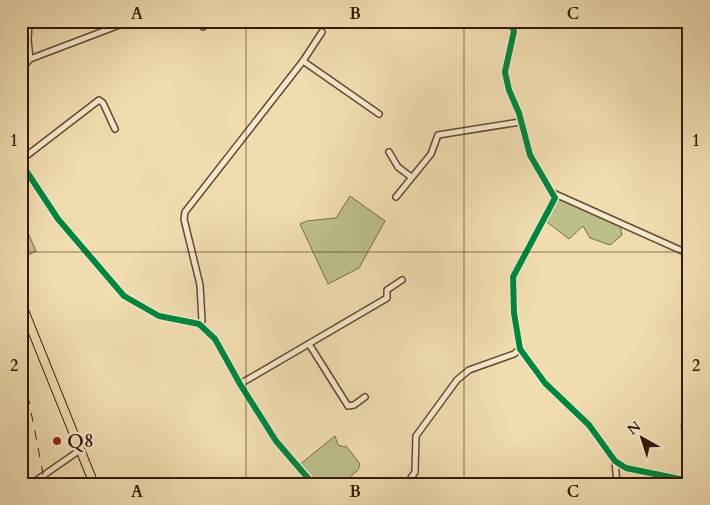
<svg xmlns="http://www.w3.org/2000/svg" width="710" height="505" font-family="Cardo,serif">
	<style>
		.green { fill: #bcbf88; stroke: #7a6c4a }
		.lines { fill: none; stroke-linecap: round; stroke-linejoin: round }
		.street-casing { stroke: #654a34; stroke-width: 8 }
		.primary-casing { stroke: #37190b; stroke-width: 10 }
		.street { stroke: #f5e8cb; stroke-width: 5 }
		.primary { stroke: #f0dcaf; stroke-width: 8 }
		.rail { stroke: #37190b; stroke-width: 1; stroke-dasharray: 9 9; stroke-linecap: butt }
		.cycleway-casing { stroke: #f5e8cb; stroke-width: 9 }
		.cycleway { stroke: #00873e; stroke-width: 6 }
		.grid { fill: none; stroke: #37190b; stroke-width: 1; stroke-opacity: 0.55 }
		.poi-dot { fill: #8f2418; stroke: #f5e8cb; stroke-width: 2 }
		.labels { text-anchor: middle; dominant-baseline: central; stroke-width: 5; stroke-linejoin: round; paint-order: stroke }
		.poi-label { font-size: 19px; font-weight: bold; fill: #37190b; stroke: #f5e8cb; text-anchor: start }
		.neatline { fill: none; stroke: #37190b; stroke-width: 2 }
		.grid-label { font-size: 16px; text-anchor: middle; font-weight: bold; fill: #37190b }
	</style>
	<rect width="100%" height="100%" fill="#f0dcaf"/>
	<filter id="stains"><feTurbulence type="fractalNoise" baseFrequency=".004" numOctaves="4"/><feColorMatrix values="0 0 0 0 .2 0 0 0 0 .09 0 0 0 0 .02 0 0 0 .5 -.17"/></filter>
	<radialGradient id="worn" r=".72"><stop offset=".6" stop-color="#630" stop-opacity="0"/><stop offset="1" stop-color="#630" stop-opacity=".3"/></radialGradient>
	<g class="green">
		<path d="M 350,196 L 385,221 L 359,268 L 328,284 L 300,224 L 307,221 L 336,218 Z"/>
		<path d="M 559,199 L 620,225 L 622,235 L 610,245 L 590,238 L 583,226 L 569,239 L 547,222 L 557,200 Z"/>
		<path d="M 21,217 L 36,251 L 21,259 Z"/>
		<path d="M 681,423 L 689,423 L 689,478 L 684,477 Z"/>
		<path d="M 335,436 L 338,445 L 344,447 L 346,446 L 360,464 L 358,470 L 342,484 L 313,484 L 299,465 Z"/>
	</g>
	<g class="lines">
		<g class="street-casing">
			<g id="street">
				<path d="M 29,21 L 28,40 L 30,59"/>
				<path d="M 201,21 L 203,27"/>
				<path d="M 509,21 L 514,31 L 505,72 L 509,90 L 519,113 L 530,155 L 555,198 L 513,277 L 514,313 L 520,349 L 545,383 L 589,425 L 615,461 L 626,468 L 689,481"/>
				<path d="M 303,61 L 379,114"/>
				<path d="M 21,69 L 30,59 L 130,21"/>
				<path d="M 389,152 L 398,167 L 411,177"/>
				<path d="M 21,160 L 99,100 L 103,103 L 115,129"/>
				<path d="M 21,163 L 58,219 L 124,296 L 159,316 L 199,324 L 215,339 L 240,384 L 276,441 L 313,484"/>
				<path d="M 553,193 L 689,254"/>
				<path d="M 396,197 L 431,154 L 438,135 L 520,122"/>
				<path d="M 199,324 L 202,321 L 200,285 L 184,219 L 185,212 L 303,61 L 322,32"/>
				<path d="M 309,344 L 348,406 L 354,405 L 365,397"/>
				<path d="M 240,384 L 387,298 L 387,290 L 402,280"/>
				<path d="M 615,461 L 617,484"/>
				<path d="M 31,484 L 80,450"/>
				<path d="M 407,484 L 415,472 L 416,436 L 457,380 L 469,370 L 514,354 L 520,349"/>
			</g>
		</g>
		<g class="primary-casing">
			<path id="primary" d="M 21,303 L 94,484"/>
		</g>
		<use href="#street" class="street"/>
		<use href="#primary" class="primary"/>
		<path class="rail" d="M 21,360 L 45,484"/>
		<g class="cycleway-casing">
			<g id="cycleway">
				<path d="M 509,21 L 514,31 L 505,72 L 509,90 L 519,113 L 530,155 L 555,198 L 513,277 L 514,313 L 520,349 L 545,383 L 589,425 L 615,461 L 626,468 L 689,481"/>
				<path d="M 21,163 L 58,219 L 124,296 L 159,316 L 199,324 L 215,339 L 240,384 L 276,441 L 313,484"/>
			</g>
		</g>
		<use href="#cycleway" class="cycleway"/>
	</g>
	<path class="grid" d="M 246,21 L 246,484M 464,21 L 464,484M 21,252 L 689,252"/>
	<circle class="poi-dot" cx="57" cy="441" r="5"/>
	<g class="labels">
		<g class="poi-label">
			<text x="67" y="441">Q8</text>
		</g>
	</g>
	<rect width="710" height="505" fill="none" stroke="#f0dcaf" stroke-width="55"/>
	<g transform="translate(642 438) rotate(321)" stroke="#f5e8cb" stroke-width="4" paint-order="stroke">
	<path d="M0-4L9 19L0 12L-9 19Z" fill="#37190b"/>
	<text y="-8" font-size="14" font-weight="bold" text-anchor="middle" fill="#37190b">N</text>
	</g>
	<rect x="28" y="28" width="654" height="450" class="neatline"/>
	<g class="grid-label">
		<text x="137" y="19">A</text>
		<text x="355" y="19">B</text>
		<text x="573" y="19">C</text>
		<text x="14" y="146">1</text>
		<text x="696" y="146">1</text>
		<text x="14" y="371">2</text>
		<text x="696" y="371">2</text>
		<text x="137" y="497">A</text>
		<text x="355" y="497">B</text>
		<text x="573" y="497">C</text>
	</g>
	<rect width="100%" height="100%" filter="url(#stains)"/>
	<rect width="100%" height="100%" fill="url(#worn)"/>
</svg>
